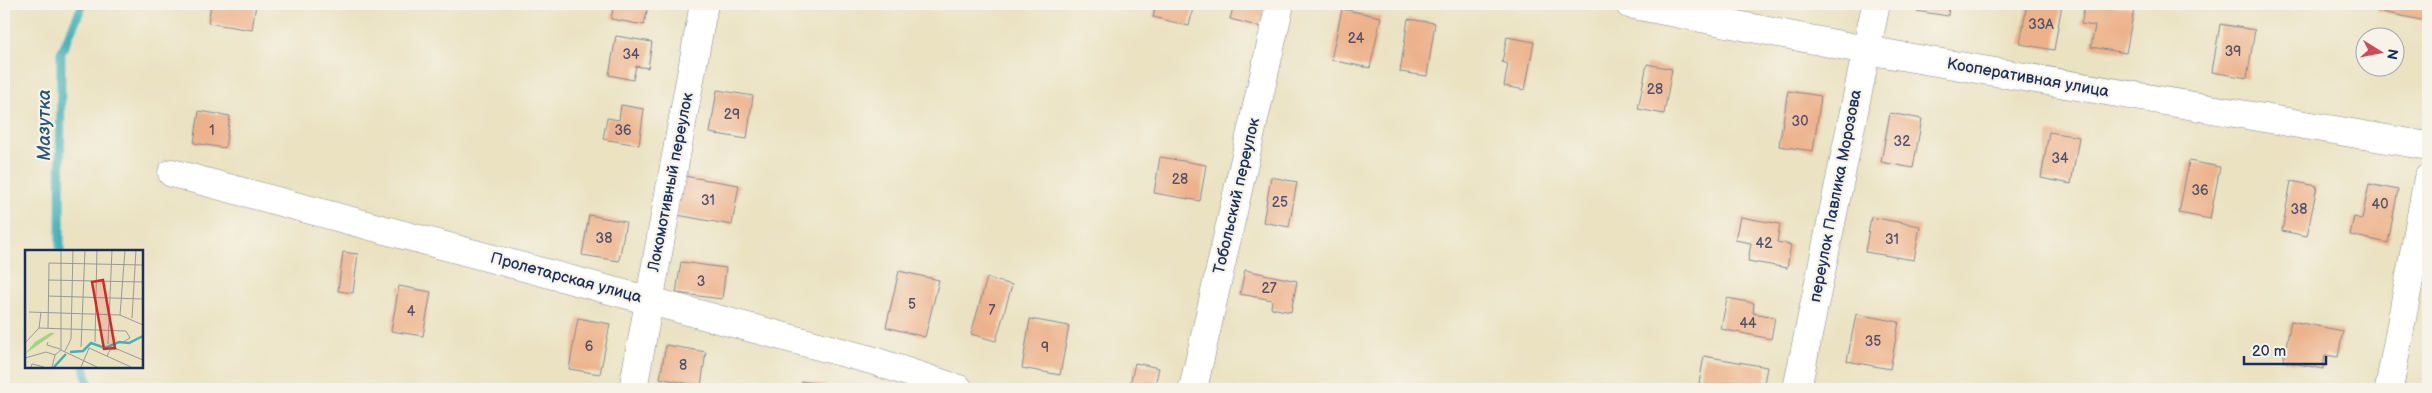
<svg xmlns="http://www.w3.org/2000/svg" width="2432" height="393" font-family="'Balsamiq Sans',sans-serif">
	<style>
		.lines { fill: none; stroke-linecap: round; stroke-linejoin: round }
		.stream { stroke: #42b2ba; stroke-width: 9 }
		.building { fill: #edb28b }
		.street-casing { stroke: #828890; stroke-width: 29 }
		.street { stroke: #fff; stroke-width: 28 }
		.labels { text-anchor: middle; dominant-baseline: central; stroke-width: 4.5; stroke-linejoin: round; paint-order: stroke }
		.number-label { font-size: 14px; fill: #505069 }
		.street-label { font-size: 16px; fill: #1b2f5e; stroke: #f7f3e8 }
		.water-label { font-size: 18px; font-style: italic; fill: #27567a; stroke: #f7f3e8 }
		.inset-river { fill: none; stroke: #42b2ba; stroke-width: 2.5 }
		.inset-road { fill: none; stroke: #979a99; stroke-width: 1 }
		.view { fill: #d62828; fill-opacity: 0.15; stroke: #d62828; stroke-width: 2.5 }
		.inset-edge { fill: none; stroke: #1b2f5e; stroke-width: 2.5 }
	</style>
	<rect width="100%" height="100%" fill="#f7f3e8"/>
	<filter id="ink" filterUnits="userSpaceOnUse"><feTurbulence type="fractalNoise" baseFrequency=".02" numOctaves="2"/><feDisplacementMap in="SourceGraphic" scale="10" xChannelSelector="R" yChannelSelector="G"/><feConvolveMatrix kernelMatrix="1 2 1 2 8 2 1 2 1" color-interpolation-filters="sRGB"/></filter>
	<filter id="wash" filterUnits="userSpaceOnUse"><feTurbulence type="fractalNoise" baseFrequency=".0096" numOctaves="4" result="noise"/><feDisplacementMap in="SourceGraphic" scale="20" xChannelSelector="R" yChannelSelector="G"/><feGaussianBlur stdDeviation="1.12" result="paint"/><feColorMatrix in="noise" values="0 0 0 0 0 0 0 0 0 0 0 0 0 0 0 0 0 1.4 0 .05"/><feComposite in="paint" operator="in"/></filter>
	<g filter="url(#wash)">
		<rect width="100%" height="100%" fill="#eae2c1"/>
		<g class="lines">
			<g class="stream">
				<path d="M 60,252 L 61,53 L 83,4"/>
				<path d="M 84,367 L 90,389"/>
			</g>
		</g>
		<g id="blocks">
			<g class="building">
				<path d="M 211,4 L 256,4 L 252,30 L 208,23 Z"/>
				<path d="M 614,4 L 662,4 L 661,8 L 648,6 L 644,25 L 611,19 Z"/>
				<path d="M 1156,4 L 1194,4 L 1189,26 L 1153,17 Z"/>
				<path d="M 1234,4 L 1266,4 L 1261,27 L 1230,19 Z"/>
				<path d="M 1917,4 L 1949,4 L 1948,16 L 1916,11 Z"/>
				<path d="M 2027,4 L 2062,4 L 2054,50 L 2020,44 Z"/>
				<path d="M 2085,4 L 2107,4 L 2134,9 L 2126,53 L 2091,47 L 2095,26 L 2081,24 Z"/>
				<path d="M 2378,4 L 2428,4 L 2426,21 L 2377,11 Z"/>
				<path d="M 1342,9 L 1381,17 L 1370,68 L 1331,60 Z"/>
				<path d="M 1408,19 L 1435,23 L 1427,76 L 1400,72 Z"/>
				<path d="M 2220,24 L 2255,30 L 2247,78 L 2212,72 Z"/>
				<path d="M 616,36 L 652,42 L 648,68 L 636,66 L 633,80 L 609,75 Z"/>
				<path d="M 1507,37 L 1534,42 L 1525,90 L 1504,86 L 1508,64 L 1502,62 Z"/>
				<path d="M 1647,64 L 1672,69 L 1664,114 L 1638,109 Z"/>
				<path d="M 717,90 L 753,96 L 747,139 L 710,133 Z"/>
				<path d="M 1788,91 L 1821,96 L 1813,151 L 1779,146 Z"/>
				<path d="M 621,105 L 644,109 L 639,145 L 603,139 L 607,118 L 619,120 Z"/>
				<path d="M 199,111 L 230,116 L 225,148 L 194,143 Z"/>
				<path d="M 1890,113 L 1922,119 L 1913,168 L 1881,162 Z"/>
				<path d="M 2049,132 L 2079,137 L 2071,184 L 2041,178 Z"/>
				<path d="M 1160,157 L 1206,165 L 1200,201 L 1154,193 Z"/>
				<path d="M 2189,161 L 2220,167 L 2210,219 L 2179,213 Z"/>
				<path d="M 684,176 L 739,185 L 732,225 L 677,215 Z"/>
				<path d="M 1271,177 L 1297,182 L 1289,227 L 1263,222 Z"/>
				<path d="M 2291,181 L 2317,186 L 2307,236 L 2282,231 Z"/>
				<path d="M 2369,184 L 2398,190 L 2388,243 L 2350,235 L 2354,217 L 2362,219 Z"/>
				<path d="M 589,215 L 626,222 L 619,261 L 582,255 Z"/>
				<path d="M 1740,217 L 1780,224 L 1777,242 L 1791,245 L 1787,268 L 1748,261 L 1751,243 L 1735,240 Z"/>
				<path d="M 1871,217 L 1920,226 L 1914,260 L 1865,252 Z"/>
				<path d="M 343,252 L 358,254 L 353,293 L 338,291 Z"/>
				<path d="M 681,262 L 726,268 L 722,299 L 676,293 Z"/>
				<path d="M 1245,270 L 1297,281 L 1291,312 L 1271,308 L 1272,300 L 1240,294 Z"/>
				<path d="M 899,271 L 939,280 L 925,337 L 886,327 Z"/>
				<path d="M 987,278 L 1012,285 L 996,341 L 971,334 Z"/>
				<path d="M 399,286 L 431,292 L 423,336 L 391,331 Z"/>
				<path d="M 1727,298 L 1754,303 L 1753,313 L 1775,317 L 1771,339 L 1721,329 Z"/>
				<path d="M 1856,314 L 1899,322 L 1890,369 L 1847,361 Z"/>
				<path d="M 578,318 L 610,324 L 600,374 L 569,369 Z"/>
				<path d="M 1030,319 L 1069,326 L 1060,375 L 1022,368 Z"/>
				<path d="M 2291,321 L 2343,331 L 2338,357 L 2325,355 L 2323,369 L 2283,361 Z"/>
				<path d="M 666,345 L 706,352 L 701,386 L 660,378 Z"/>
				<path d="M 1704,356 L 1767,367 L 1763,389 L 1698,389 Z"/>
				<path d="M 1135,363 L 1159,368 L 1154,389 L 1129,389 Z"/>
				<path d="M 802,381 L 829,385 L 828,389 L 801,389 Z"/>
			</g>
		</g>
	</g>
	<g filter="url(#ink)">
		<use href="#blocks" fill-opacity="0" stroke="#828890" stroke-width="1"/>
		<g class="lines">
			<g class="street-casing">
				<g id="street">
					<path d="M 1629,4 L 1866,50 L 2428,146"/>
					<path d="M 172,173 L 871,360 L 959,389"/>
					<path d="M 633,389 L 704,4"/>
					<path d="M 1193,389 L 1280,4"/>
					<path d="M 1797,389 L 1876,4"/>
					<path d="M 2389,389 L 2428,178"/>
				</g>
			</g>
			<use href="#street" class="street"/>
		</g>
	</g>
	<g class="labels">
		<g class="number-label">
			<text x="2041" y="24">33А</text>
			<text x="1356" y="38">24</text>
			<text x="2233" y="51">39</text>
			<text x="631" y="54">34</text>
			<text x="1655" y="89">28</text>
			<text x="732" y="114">29</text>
			<text x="1800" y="121">30</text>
			<text x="212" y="130">1</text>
			<text x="623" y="130">36</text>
			<text x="1902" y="141">32</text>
			<text x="2060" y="158">34</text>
			<text x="1180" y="179">28</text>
			<text x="2200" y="190">36</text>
			<text x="708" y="200">31</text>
			<text x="1280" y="202">25</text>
			<text x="2380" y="204">40</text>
			<text x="2299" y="209">38</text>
			<text x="604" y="238">38</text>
			<text x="1892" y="239">31</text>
			<text x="1764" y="243">42</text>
			<text x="701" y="281">3</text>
			<text x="1269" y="288">27</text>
			<text x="912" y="304">5</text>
			<text x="992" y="310">7</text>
			<text x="411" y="311">4</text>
			<text x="1748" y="323">44</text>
			<text x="1873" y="341">35</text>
			<text x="589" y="346">6</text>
			<text x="1045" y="347">9</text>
			<text x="683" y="365">8</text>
		</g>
		<g class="street-label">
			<text transform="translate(2028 78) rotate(10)">Кооперативная улица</text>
			<text transform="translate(671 182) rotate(-79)">Локомотивный переулок</text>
			<text transform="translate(1237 196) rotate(-77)">Тобольский переулок</text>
			<text transform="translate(1836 196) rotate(-79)">переулок Павлика Морозова</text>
			<text transform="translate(566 278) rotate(15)">Пролетарская улица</text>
		</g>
		<g class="water-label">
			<text transform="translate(44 125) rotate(-90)">Мазутка</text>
		</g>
	</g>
	<g transform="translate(25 250)">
		<rect width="118" height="118" fill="#eae2c1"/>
		<path d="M 25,83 L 30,83 L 0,104 L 10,92 Z" fill="#a3d280"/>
		<path class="inset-river" d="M 45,102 L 58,101 L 66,93 L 80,98 L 94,92 L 104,93 L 118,86M 29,117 L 41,104"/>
		<path class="inset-road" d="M 36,0 L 36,100 L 72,117M 23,30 L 118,32M 23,46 L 118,49M 4,62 L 95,65 L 118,75M 95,65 L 100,0M 107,68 L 111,0M 14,78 L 16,62M 23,79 L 24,13 L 118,15M 23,92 L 22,95 L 35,99M 70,92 L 72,0M 0,93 L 14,78 L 101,81 L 105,88 L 98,92M 83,94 L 87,0M 56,97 L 60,0M 40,101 L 46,89 L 48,0M 82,106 L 85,100 L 92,99 L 118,110M 0,108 L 21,102 L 30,105M 6,117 L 7,114 L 19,117M 27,117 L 30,105 L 36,100M 56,117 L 64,98 L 106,117"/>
		<path class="view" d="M 78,30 L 90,98 L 79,99 L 67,32 Z"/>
		<rect width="118" height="118" class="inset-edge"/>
	</g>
	<rect width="2432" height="393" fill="none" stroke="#f7f3e8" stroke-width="20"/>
	<g transform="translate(2380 52) rotate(100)"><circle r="24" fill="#f7f3e8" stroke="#9fa5b1"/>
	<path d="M0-4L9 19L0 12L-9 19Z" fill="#d1495b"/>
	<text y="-8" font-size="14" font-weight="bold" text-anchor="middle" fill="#1b2f5e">N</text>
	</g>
	<path d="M2244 356v8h82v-8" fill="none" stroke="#1b2f5e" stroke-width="2.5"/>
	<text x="2252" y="356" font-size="15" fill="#1b2f5e" stroke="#f7f3e8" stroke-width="4" paint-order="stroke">20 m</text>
</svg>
